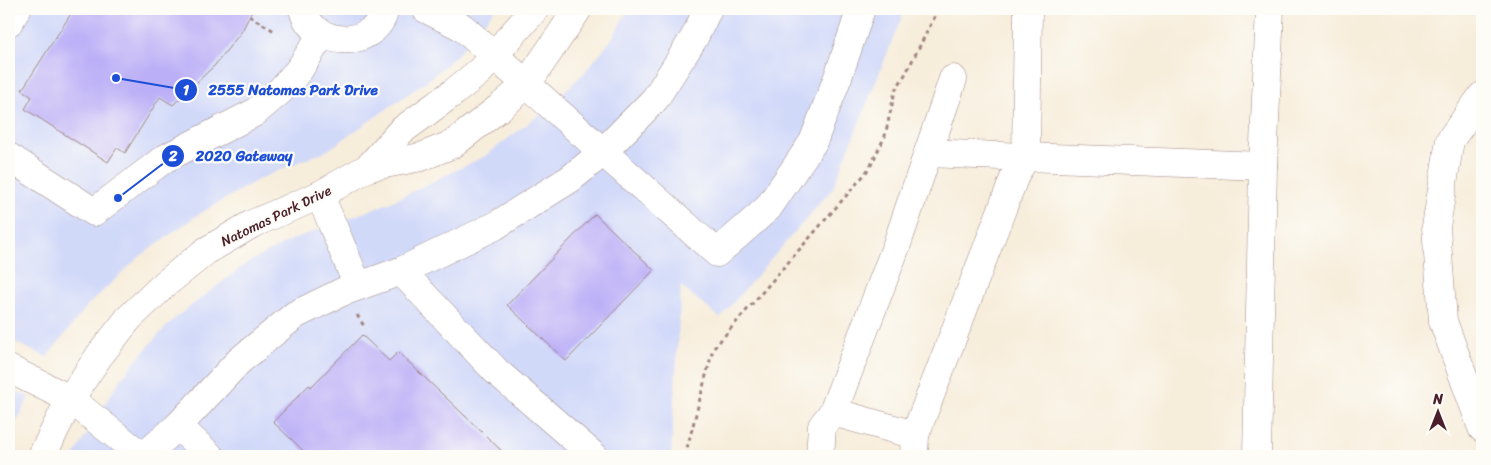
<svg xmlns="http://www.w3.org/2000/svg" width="1491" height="465" font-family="Sriracha,sans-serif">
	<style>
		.built { fill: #d1d9f9 }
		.building { fill: #bbaff7 }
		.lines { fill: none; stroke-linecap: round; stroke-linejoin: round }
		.minor-casing { stroke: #a08683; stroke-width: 29 }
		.path { stroke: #a08683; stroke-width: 3; stroke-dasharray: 4 4; stroke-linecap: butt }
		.minor { stroke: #fff; stroke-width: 28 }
		.labels { text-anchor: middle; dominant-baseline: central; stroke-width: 4.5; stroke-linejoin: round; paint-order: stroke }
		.street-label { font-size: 14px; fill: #4a1f2b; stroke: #fdfcf7 }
		.leader { fill: none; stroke: #1d4ed8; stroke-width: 2 }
		.callout-dot { fill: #1d4ed8; stroke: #fdfcf7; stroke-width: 2 }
		.mark-label { font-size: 15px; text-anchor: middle; font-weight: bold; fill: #fff }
		.callout-label { font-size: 15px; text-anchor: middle; font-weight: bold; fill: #1d4ed8; stroke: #fdfcf7; stroke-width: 4.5; stroke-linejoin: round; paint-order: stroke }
	</style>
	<rect width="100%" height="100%" fill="#fdfcf7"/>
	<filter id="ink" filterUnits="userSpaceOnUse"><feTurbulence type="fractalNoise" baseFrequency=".02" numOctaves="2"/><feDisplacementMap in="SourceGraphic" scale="10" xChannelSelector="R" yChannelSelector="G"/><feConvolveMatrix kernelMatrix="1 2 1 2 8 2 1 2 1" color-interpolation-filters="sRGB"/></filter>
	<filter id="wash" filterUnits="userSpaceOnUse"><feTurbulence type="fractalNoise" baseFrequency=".0096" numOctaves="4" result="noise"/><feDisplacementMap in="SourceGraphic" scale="20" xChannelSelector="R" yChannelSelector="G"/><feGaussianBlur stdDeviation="1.12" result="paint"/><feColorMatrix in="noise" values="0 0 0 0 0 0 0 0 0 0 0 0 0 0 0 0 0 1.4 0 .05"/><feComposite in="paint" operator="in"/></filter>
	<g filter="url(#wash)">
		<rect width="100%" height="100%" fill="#f7eddb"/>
		<g class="built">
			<path d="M 9,9 L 495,9 L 457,55 L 427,81 L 378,115 L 328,150 L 259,179 L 196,216 L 139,257 L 88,305 L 47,357 L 9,340 Z"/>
			<path d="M 628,9 L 905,9 L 833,188 L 720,318 L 681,286 L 671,456 L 74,456 L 99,413 L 121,379 L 151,343 L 175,318 L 247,263 L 291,240 L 389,203 L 485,156 L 539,115 L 583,74 L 612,39 Z"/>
			<path d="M 9,388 L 29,397 L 9,437 Z"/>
		</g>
		<g id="blocks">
			<g class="building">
				<path d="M 74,9 L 253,9 L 242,31 L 215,65 L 173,105 L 160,97 L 125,153 L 117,148 L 108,162 L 25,109 L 32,97 L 22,90 Z"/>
				<path d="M 595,214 L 654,270 L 566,361 L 507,305 Z"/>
				<path d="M 362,335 L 389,361 L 398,352 L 507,456 L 309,456 L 273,422 L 309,385 L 311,387 Z"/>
			</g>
		</g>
	</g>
	<g filter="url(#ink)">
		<use href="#blocks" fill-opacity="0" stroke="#a08683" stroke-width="1"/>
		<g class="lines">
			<g class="minor-casing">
				<g id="minor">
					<path d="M 303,9 C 312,49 376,50 385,9"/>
					<path d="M 426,9 L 462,27 L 717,253 L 768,208 L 813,142 L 839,74 L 861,9"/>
					<path d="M 9,22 L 17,9"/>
					<path d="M 1482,96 L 1450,140 L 1436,227 L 1443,321 L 1482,428"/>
					<path d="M 928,153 L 1026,157 L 1028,9"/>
					<path d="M 9,157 L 94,212 L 164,159 L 254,113 L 280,91 L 299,70 L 322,34"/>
					<path d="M 1263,166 L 1270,9"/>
					<path d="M 369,167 L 401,131 L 454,92 L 480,71 L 535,9"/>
					<path d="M 320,195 L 358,286"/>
					<path d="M 401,271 L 496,371 L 594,456"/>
					<path d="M 9,369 L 70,399 L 142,456"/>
					<path d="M 833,412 L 897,244 L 953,79"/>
					<path d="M 178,426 L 210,456"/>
					<path d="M 42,456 L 70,399 L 99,356 L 129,318 L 165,284 L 206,251 L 252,224 L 320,195 L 369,167 L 421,157 L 453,144 L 499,108 L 526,85 L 578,9"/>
					<path d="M 144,456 L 178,426 L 239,361 L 295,315 L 342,292 L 401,271 L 495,226 L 570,179 L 602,153 L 655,99 L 694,38 L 708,9"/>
					<path d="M 820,456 L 822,426 L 833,412 L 915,435"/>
					<path d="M 914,456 L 915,435 L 1016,173 L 1026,157 L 1263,166 L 1257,456"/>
				</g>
			</g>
			<g class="path">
				<path d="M 249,16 L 276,32"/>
				<path d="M 357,315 L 364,326"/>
				<path d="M 687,456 L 686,452 L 713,349 L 865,174 L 871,165 L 885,136 L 895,91 L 906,73 L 934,18 L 934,9"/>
			</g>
			<use href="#minor" class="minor"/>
		</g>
	</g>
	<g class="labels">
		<g class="street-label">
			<text transform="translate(276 216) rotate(-26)">Natomas Park Drive</text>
		</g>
	</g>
	<path class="leader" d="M116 78L186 90M118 198L173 156"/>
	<g class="callout-dot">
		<circle cx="116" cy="78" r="5"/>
		<circle cx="118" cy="198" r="5"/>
		<circle cx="186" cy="90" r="12"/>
		<circle cx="173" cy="156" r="12"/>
	</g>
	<g class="mark-label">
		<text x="186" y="95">1</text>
		<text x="173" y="161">2</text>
	</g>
	<g class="callout-label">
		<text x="293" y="95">2555 Natomas Park Drive</text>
		<text x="244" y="161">2020 Gateway</text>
	</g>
	<rect width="1491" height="465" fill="none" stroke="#fdfcf7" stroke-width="30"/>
	<g transform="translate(1438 412)" stroke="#fdfcf7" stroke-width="4" paint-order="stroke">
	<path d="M0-4L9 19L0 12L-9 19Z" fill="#4a1f2b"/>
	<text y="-8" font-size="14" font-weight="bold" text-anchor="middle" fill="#4a1f2b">N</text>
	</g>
</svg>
